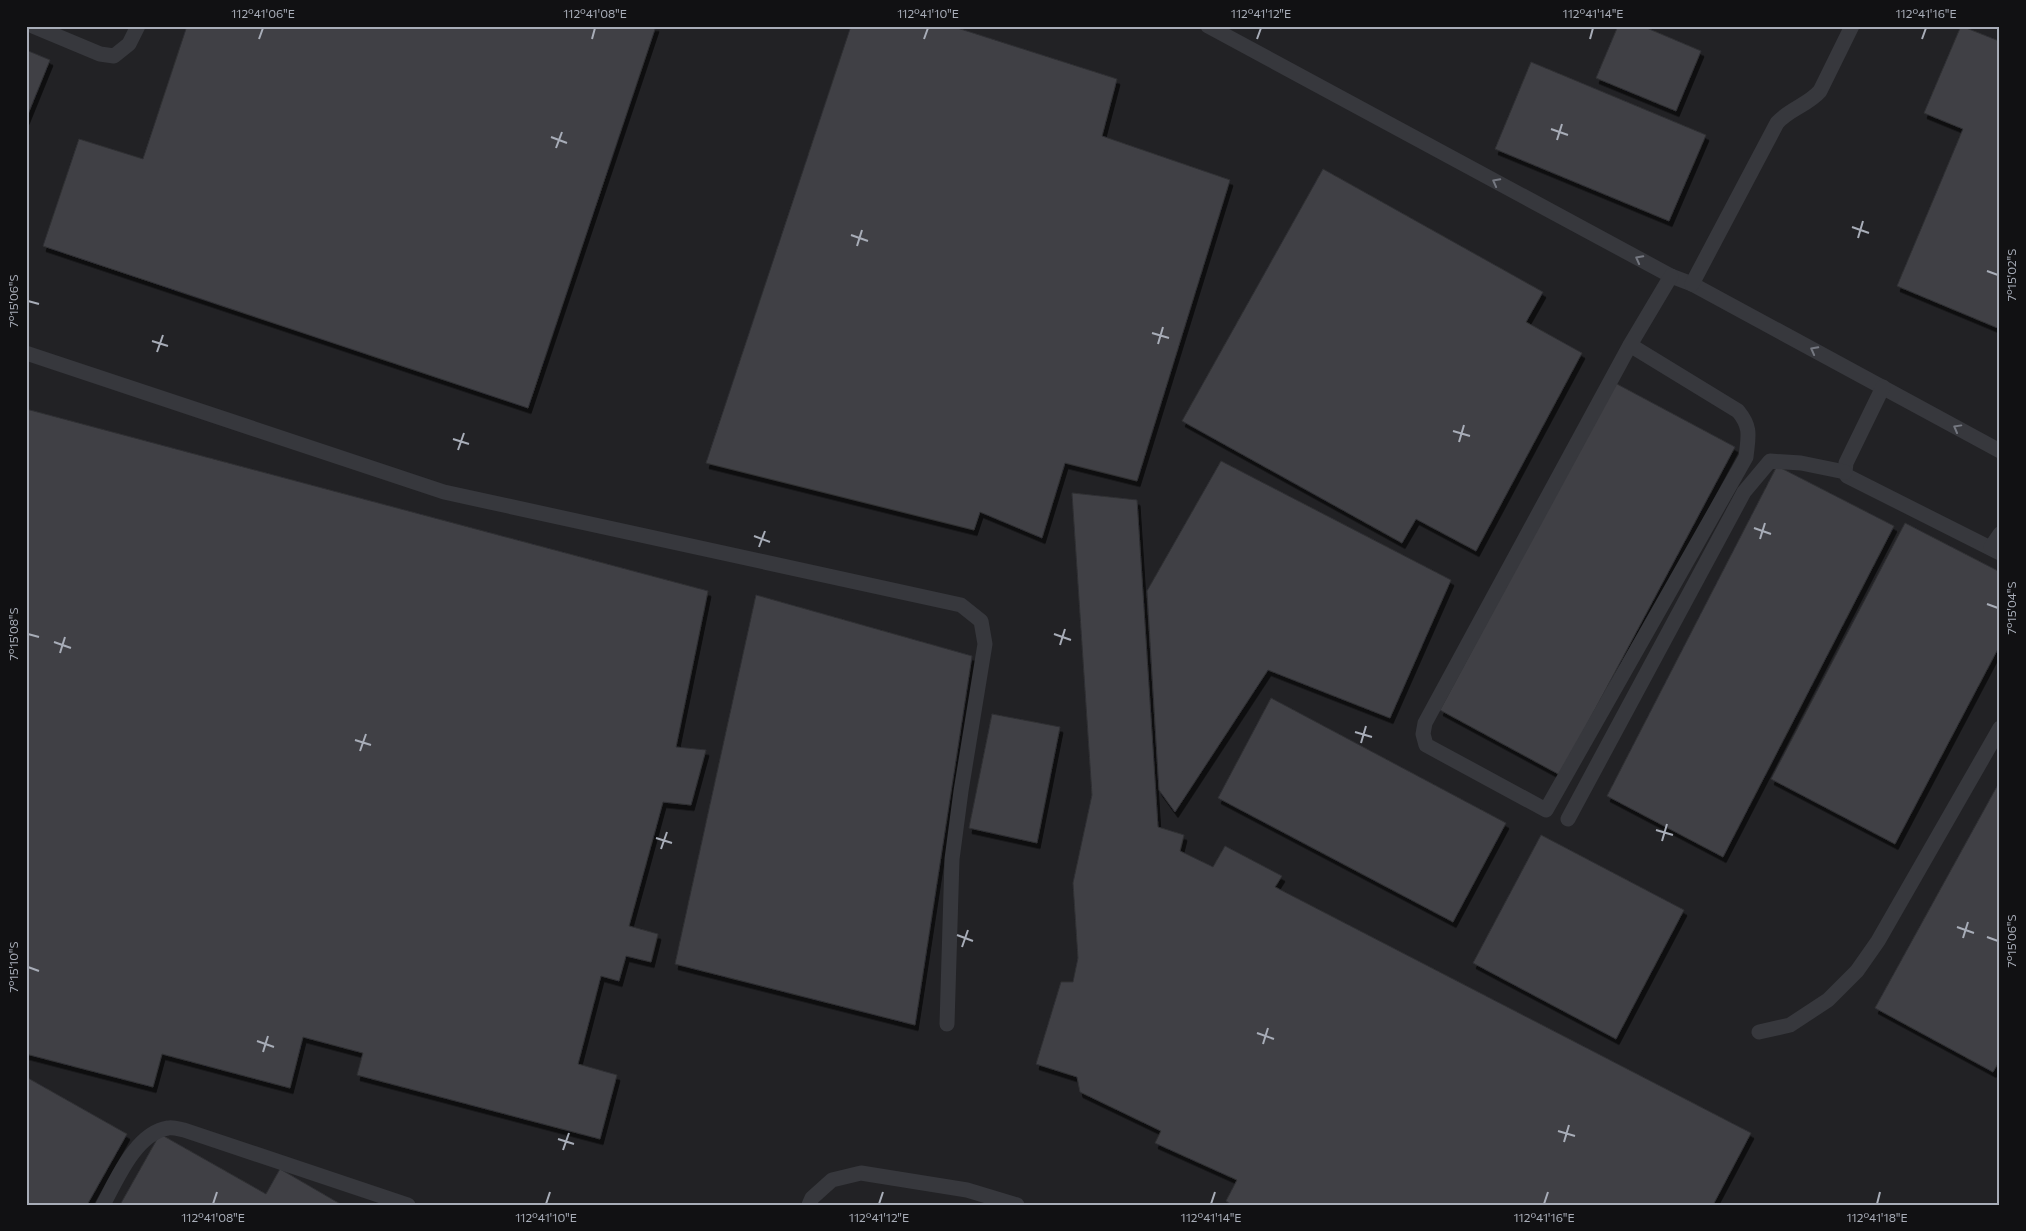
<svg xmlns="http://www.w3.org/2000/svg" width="2026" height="1231" font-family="Commissioner,sans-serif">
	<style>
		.built { fill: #222225 }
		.building { fill: #404145; stroke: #303034; filter: url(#shadow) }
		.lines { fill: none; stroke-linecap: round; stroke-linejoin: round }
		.service { stroke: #37383d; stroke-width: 15 }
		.oneway { stroke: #757881 }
		.ticks { fill: none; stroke: #a8adb8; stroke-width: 2 }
		.neatline { fill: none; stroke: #a8adb8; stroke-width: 2 }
		.ticks-label { font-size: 12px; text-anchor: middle; fill: #a8adb8 }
	</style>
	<defs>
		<filter id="shadow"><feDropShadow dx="3" dy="5.5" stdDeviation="0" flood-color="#0009"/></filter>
	</defs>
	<rect width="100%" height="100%" fill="#161618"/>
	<rect class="built" x="26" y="26" width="1974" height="1179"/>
	<g class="building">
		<path d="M 187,26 L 656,26 L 528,408 L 43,246 L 79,139 L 143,159 Z"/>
		<path d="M 851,26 L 951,26 L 1117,79 L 1102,136 L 1230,180 L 1137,481 L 1065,463 L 1042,538 L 980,512 L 974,530 L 706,463 Z"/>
		<path d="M 1618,26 L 1642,26 L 1701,51 L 1676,111 L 1596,78 Z"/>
		<path d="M 1961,26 L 1999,41 L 2000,39 L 2000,329 L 1897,286 L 1963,129 L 1924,113 Z"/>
		<path d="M 26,50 L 50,60 L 26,119 Z"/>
		<path d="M 1531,62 L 1706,135 L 1669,221 L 1495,149 Z"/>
		<path d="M 1323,169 L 1543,292 L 1526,322 L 1582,353 L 1476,551 L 1416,519 L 1402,543 L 1182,421 Z"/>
		<path d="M 1615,383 L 1735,447 L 1560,775 L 1440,710 Z"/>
		<path d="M 26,409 L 708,591 L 676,747 L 706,750 L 691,805 L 663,802 L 629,926 L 658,934 L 651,962 L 626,956 L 619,981 L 601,976 L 578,1064 L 617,1075 L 600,1139 L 357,1075 L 363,1053 L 303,1037 L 290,1088 L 162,1054 L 153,1087 L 26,1054 Z"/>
		<path d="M 1221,461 L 1451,580 L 1390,718 L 1268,670 L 1175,812 L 1159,790 L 1147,591 Z"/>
		<path d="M 1777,466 L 1894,526 L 1723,857 L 1607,796 Z"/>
		<path d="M 1072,493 L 1137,500 L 1158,827 L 1184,835 L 1180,851 L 1213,867 L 1225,846 L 1282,876 L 1275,887 L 1751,1133 L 1713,1205 L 1232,1205 L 1226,1201 L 1237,1180 L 1155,1143 L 1161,1131 L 1080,1092 L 1077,1077 L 1036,1064 L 1061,982 L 1073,982 L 1078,958 L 1073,883 L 1092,795 Z"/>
		<path d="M 1905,523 L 2000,572 L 2000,645 L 1895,844 L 1771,779 Z"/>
		<path d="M 756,595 L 972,656 L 915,1025 L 675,964 Z"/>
		<path d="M 1271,698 L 1506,823 L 1453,922 L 1218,798 Z"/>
		<path d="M 992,714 L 1060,727 L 1037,843 L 969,828 Z"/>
		<path d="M 2000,781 L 2000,1060 L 1993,1072 L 1875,1008 Z"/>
		<path d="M 1541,835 L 1684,910 L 1616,1039 L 1473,963 Z"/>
		<path d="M 26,1077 L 127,1134 L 87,1205 L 26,1205 Z"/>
		<path d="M 160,1134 L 266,1194 L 280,1169 L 342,1205 L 120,1205 Z"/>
	</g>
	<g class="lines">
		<g class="service">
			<path d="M 33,26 L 100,54 L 114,56 L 129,44 L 138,26"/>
			<path d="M 1208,26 L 1671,276 L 1692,284 L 2000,451"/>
			<path d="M 1692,284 L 1777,123 C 1789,109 1808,105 1820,91 L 1852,26"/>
			<path d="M 1630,345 L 1738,411 C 1752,428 1748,437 1746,457 L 1546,810 L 1426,745 L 1423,734 L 1425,723 L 1630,345 L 1671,276"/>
			<path d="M 26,353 L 444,492 L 961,605 L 981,621 L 985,644 L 961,791 L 952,859 L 947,1024"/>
			<path d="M 1883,387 L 1846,463 L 1845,472 L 1847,476 L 2000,553"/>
			<path d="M 1991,547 L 2000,534"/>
			<path d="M 1568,819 L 1744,492 L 1770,461 L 1801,463 L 1845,472"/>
			<path d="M 1759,1032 L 1790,1025 L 1828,1000 L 1857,971 L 1878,941 L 2000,728"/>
			<path d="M 103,1205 C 117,1179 136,1133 168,1128 C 173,1127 179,1129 184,1130 L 408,1205"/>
			<path d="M 809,1205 L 812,1198 L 832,1180 L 861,1173 L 967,1190 L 1017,1205"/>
		</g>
	</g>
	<defs><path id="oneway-chevron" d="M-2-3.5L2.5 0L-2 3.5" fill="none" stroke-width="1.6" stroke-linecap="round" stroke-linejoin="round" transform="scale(1.25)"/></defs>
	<g class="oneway">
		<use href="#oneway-chevron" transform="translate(1496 182) rotate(-152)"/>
		<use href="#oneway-chevron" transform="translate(1639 259) rotate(-152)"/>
		<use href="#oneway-chevron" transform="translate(1814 350) rotate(-152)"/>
		<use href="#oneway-chevron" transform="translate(1957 428) rotate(-151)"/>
	</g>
	<path class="ticks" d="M 259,39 L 263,28M 592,39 L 595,28M 924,39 L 928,28M 1257,39 L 1261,28M 1590,39 L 1593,28M 1922,39 L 1926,28M 1551,129 L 1568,135M 551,137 L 567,143M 1557,140 L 1562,124M 556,148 L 562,132M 1852,227 L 1869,233M 851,235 L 868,241M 1858,238 L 1863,221M 857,246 L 862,230M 1987,271 L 1998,275M 28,301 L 39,304M 1152,333 L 1169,338M 152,341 L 168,346M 1158,344 L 1163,327M 157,352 L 163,335M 1453,431 L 1470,436M 453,439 L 469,444M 1459,442 L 1464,425M 458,450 L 464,433M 1754,528 L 1771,534M 754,536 L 770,542M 1760,539 L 1765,523M 759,547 L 765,531M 1987,604 L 1998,608M 28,634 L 39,637M 1054,634 L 1071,640M 54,642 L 71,648M 1060,645 L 1065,629M 60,653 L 65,637M 1355,732 L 1372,737M 355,740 L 371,745M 1361,743 L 1366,726M 360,751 L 366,734M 1656,830 L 1673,835M 656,838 L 672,843M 1662,841 L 1667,824M 661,849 L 667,832M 1957,927 L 1974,933M 957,935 L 973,941M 1987,937 L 1998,941M 1963,938 L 1968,922M 962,947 L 968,930M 28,967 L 39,971M 1257,1033 L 1274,1039M 257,1041 L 274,1047M 1263,1044 L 1268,1028M 263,1052 L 268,1036M 1558,1131 L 1575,1136M 558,1139 L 574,1144M 1564,1142 L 1569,1125M 563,1150 L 569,1133M 213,1204 L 217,1192M 546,1204 L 550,1192M 879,1204 L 883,1192M 1211,1204 L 1215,1192M 1544,1204 L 1548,1192M 1877,1204 L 1880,1192"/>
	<rect width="2026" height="1231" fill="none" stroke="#111113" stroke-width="55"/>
	<rect x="28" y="28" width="1970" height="1176" class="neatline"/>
	<g class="ticks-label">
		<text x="263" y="18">112°41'06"E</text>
		<text x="595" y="18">112°41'08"E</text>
		<text x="928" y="18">112°41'10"E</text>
		<text x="1261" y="18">112°41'12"E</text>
		<text x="1593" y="18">112°41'14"E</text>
		<text x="1926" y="18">112°41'16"E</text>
		<text transform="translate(2012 275) rotate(-90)" y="4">7°15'02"S</text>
		<text transform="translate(14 301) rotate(-90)" y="4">7°15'06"S</text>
		<text transform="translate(2012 608) rotate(-90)" y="4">7°15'04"S</text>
		<text transform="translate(14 634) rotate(-90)" y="4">7°15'08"S</text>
		<text transform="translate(2012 941) rotate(-90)" y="4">7°15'06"S</text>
		<text transform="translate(14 967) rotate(-90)" y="4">7°15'10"S</text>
		<text x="213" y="1222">112°41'08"E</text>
		<text x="546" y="1222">112°41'10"E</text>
		<text x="879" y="1222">112°41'12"E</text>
		<text x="1211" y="1222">112°41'14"E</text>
		<text x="1544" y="1222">112°41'16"E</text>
		<text x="1877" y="1222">112°41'18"E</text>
	</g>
</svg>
